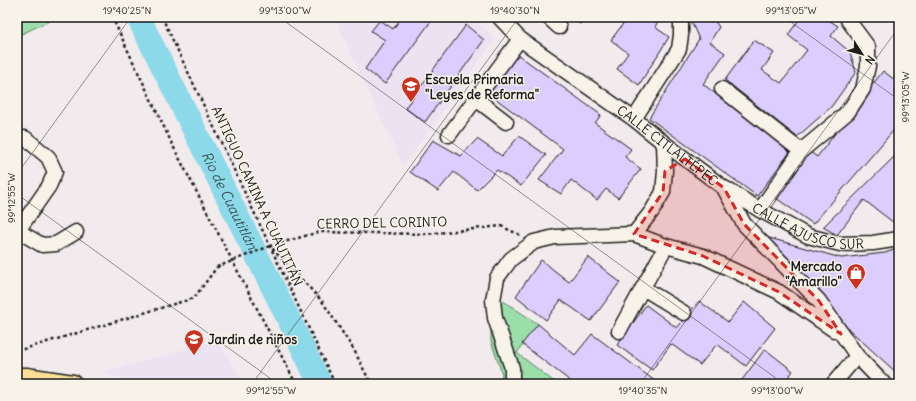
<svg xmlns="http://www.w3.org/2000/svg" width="916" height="401" font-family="Delius,sans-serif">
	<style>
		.built { fill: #ebe2f2 }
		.green { fill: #9bdea9; stroke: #5c7d62 }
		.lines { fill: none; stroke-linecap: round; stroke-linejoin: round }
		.river { stroke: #8bd9e9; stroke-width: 24 }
		.building { fill: #dccdff; stroke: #1c1c1c }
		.minor-casing { stroke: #1c1c1c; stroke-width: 17 }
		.major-casing { stroke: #1c1c1c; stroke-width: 21 }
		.path { stroke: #1c1c1c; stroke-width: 2.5; stroke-dasharray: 3 3; stroke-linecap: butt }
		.minor { stroke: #f7f3e8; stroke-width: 14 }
		.major { stroke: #fadf96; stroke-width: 18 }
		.path-bridge { stroke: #1c1c1c; stroke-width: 2.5; stroke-dasharray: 3 3; stroke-linecap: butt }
		.marked { fill: #d62828; fill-opacity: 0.2; stroke: #d62828; stroke-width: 3; stroke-dasharray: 8 5; stroke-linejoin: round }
		.ticks { fill: none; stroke: #1c1c1c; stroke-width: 1; stroke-opacity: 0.45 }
		.labels { text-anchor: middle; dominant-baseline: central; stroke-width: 3; stroke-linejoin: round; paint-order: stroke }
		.poi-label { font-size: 13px; font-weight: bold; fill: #1c1c1c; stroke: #f7f3e8; text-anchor: start }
		.street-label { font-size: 13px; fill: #1c1c1c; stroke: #f7f3e8 }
		.water-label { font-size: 14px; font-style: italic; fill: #3d555a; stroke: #f7f3e8 }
		.neatline { fill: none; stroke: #1c1c1c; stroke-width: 1.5 }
		.ticks-label { font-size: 10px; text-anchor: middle; fill: #1c1c1c }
	</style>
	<rect width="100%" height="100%" fill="#f2ebed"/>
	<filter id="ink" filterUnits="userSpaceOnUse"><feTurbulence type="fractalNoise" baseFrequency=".025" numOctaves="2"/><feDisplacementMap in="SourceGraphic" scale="8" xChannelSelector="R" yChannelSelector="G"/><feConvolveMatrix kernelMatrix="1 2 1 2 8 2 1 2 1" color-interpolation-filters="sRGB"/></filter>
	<g filter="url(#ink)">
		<g class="built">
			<path d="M 334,17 L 472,17 L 495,39 L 403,166 Z"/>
			<path d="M 218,340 L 244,384 L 131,384 L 104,372 Z"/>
		</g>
		<g class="green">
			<path d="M 17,17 L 58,17 L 17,36 Z"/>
			<path d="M 491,293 L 538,324 L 517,353 L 557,384 L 500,384 L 502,374 L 491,341 Z"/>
		</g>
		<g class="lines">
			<path class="river" id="s1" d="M 138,17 L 298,338 L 320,384"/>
		</g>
		<g class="building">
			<path d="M 402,17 L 434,17 L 385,84 L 365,69 L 385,40 L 371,31 L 380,20 L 393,29 Z"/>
			<path d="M 571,17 L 586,17 L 580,24 Z"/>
			<path d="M 628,17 L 660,17 L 655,27 L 669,37 L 639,85 L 617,69 L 628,53 L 611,40 Z"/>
			<path d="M 689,17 L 712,17 L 719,27 L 710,42 L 725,53 L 703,84 L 790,152 L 757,196 L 649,118 L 699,39 Z"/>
			<path d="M 801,17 L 824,17 L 838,26 L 831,36 L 850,52 L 856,72 L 831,107 L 797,137 L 725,80 L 754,40 L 774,53 L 762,70 L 781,83 L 807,50 L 788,35 Z"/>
			<path d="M 466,25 L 484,40 L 425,122 L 405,108 Z"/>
			<path d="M 517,54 L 601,115 L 595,123 L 631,149 L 625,157 L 641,169 L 618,198 L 606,189 L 597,200 L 571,180 L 561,194 L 539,180 L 563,149 L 488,93 Z"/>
			<path d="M 883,71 L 899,83 L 899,124 L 813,224 L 773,196 L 809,151 L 817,157 Z"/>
			<path d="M 519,136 L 546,155 L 521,186 L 497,170 L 477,190 L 454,172 L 438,191 L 410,172 L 433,140 L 461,156 L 477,139 L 502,156 Z"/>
			<path d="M 899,152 L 899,225 L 898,226 L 864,200 L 837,235 L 823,227 Z"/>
			<path d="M 766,237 L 841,258 L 885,253 L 899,248 L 899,375 L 842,323 Z"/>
			<path d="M 588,257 L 620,282 L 591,321 L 561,300 L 546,320 L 516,296 L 541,260 L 569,282 Z"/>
			<path d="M 699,301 L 728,322 L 744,302 L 775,328 L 746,366 L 717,344 L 700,365 L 671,344 L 652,370 L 617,345 L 646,305 L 677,328 Z"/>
			<path d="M 538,324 L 575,355 L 592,334 L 659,384 L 574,384 L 522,344 Z"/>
			<path d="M 765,349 L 793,371 L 783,384 L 739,384 Z"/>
		</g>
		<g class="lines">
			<g class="minor-casing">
				<g id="minor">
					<path id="s2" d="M 499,17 L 520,39 L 634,119 L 664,143 L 724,188 L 744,224 L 819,301 L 857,356 L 884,384"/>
					<path d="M 548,17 L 559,27"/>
					<path d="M 722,89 L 801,151"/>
					<path d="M 476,99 L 506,122"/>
					<path d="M 634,119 L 679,49 L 681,35 L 681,17"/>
					<path d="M 449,135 L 520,39"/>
					<path id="s3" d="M 726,189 L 760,210 L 808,236 L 840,244 L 873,243 L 899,239"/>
					<path d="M 760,210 L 801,151 L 848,112 L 863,89 L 868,66 L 868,47 L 848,20"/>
					<path d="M 18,231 L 42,245 L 56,244 L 76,232"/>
					<path d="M 17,232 L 49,186 L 55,172 L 48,157 L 25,138"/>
					<path d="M 634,234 L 652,211 L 663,192 L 665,171 L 664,143"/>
					<path d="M 643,288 L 684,313"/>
					<path d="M 619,331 L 666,246"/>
					<path d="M 512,384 L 512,368 L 495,318 L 493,300 L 497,278 L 511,259 L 534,242 L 555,237 L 634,234 L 666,246 L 703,256 L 779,292 L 834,330"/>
					<path d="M 833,384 L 857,356"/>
				</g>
			</g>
			<g class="major-casing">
				<path id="major" d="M 17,377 L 26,377 L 73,384"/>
			</g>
			<g class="path">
				<path d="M 112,17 L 173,146 L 296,384"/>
				<path d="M 162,17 L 335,384"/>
				<path d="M 17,351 L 194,298 L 217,267"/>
				<path d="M 375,384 L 368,378 L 354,350 L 322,301 L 270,246 L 319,232 L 427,234 L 501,226 L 520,235"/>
			</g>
			<use href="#minor" class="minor"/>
			<use href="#major" class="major"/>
			<path class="path-bridge" d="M 217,267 L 270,246"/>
		</g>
	</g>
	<path class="marked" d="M 685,159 L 724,188 L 744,224 L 819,301 L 841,334 L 779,292 L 703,256 L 634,234 L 663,192 L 665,171 Z"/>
	<path class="ticks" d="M 279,17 L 784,384M 784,17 L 899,100M 17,174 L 131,17M 17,194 L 278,384M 252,384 L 519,17M 640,384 L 899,27"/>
	<defs>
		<g id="school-pin" transform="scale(1)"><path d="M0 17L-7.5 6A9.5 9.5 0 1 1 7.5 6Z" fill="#c8321e" stroke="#f7f3e8"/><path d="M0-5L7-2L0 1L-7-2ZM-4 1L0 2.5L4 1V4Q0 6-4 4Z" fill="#fff"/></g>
		<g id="shop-pin" transform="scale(1)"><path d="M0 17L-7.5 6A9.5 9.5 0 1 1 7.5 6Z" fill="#c8321e" stroke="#f7f3e8"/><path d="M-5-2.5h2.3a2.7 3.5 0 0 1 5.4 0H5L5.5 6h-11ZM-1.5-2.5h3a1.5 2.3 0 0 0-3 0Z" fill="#fff"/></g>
	</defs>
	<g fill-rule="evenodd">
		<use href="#school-pin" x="411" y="86"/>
		<use href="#shop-pin" x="856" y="273"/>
		<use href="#school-pin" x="194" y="339"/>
	</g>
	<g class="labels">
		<g class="poi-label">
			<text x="425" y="79">Escuela Primaria<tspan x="425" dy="15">"Leyes de Reforma"</tspan></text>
			<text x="842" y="266" text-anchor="end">Mercado<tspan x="842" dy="15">"Amarillo"</tspan></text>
			<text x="208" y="339">Jardin de niños</text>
		</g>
		<g class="street-label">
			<text stroke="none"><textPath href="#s2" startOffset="212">CALLE CITLALTÉPEC</textPath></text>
			<text transform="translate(257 196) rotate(65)">ANTIGUO CAMINA A CUAUTITÁN</text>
			<text transform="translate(382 223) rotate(-1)">CERRO DEL CORINTO</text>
			<text stroke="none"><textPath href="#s3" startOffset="92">CALLE AJUSCO SUR</textPath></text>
		</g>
		<g class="water-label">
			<text stroke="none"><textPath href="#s1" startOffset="205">Rio de Cuautitlán</textPath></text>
		</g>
	</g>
	<rect width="916" height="401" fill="none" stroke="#f7f3e8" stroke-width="44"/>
	<g transform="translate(862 54) rotate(126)" stroke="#f7f3e8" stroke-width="3" paint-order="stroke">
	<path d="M0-3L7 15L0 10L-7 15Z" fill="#1c1c1c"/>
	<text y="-6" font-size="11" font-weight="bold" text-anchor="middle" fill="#1c1c1c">N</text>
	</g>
	<rect x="22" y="22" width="872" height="357" class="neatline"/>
	<g class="ticks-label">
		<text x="127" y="14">19°40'25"N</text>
		<text x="285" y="14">99°13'00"W</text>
		<text x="515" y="14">19°40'30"N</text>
		<text x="791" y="14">99°13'05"W</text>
		<text transform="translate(905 97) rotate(-90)" y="4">99°13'05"W</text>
		<text transform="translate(11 198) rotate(-90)" y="4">99°12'55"W</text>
		<text x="271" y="394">99°12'55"W</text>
		<text x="643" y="394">19°40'35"N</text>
		<text x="777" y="394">99°13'00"W</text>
	</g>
</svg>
